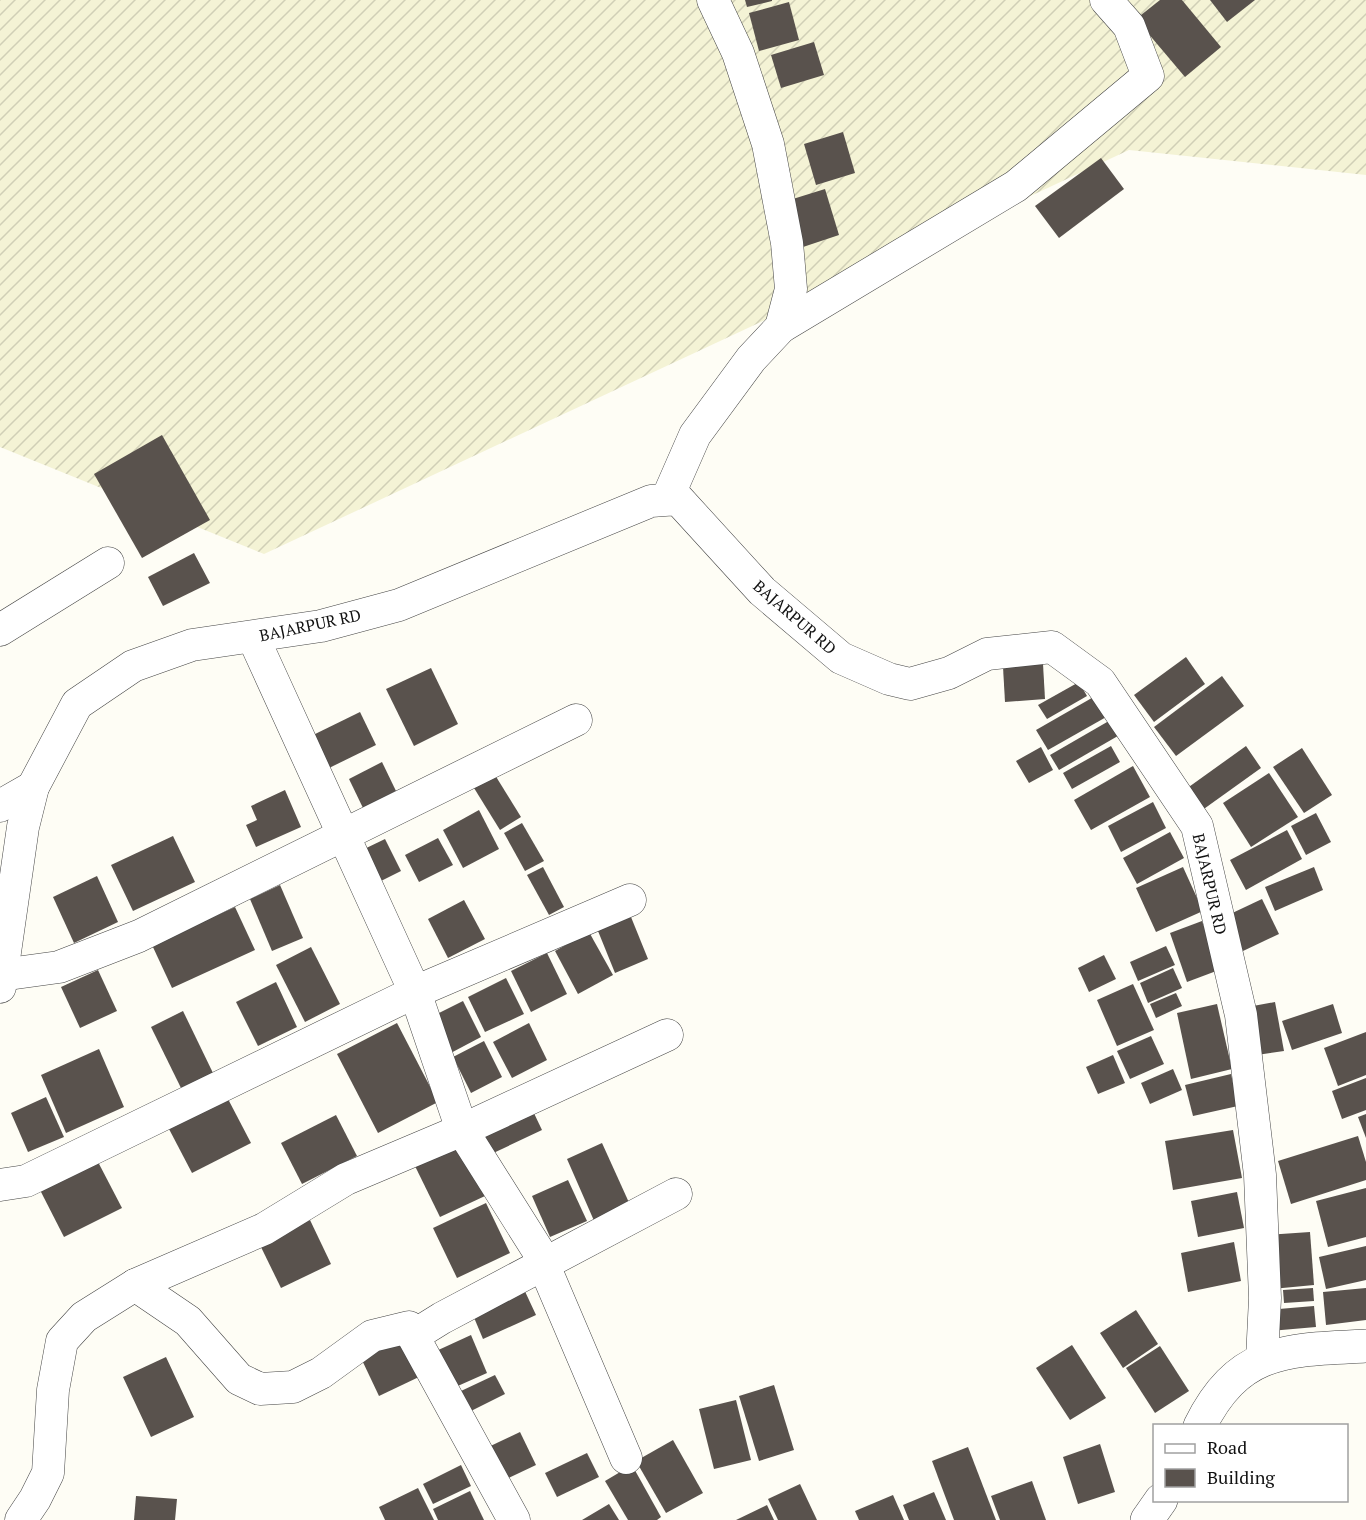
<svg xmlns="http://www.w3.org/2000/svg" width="1366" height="1520" font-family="'PT Serif',serif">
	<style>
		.farmland { fill: url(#farmland-furrows) }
		.building { fill: #59524d }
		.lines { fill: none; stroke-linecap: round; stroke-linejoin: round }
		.minor-casing { stroke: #444; stroke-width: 33 }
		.tertiary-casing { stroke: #444; stroke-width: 34 }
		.minor { stroke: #fff; stroke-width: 32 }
		.tertiary { stroke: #fff; stroke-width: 33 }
		.labels { text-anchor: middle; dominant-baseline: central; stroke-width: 6; stroke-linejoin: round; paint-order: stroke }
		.street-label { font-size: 16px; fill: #111; stroke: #fff }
	</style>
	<defs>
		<pattern id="farmland-furrows" width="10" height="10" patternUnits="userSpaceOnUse" patternTransform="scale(1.5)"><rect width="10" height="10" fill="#f4f3d5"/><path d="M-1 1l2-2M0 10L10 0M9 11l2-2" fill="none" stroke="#d0cfb6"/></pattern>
	</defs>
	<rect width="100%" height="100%" fill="#fefdf5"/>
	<path class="farmland" d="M 0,0 L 1366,0 L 1366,175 L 1129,150 L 264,554 L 0,447 Z"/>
	<g class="building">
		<path d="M 745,0 L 772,0 L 772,1 L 747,7 Z"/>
		<path d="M 1160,0 L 1182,0 L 1221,47 L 1185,77 L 1136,19 Z"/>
		<path d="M 1210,0 L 1255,0 L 1227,22 Z"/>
		<path d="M 789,2 L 799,40 L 759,51 L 749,13 Z"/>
		<path d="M 814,42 L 824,75 L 781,88 L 771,55 Z"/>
		<path d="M 843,132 L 855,173 L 816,185 L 804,144 Z"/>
		<path d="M 1101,158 L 1124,189 L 1059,238 L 1035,206 Z"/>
		<path d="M 825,189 L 839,235 L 794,250 L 780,203 Z"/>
		<path d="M 162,435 L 210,520 L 142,558 L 94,474 Z"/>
		<path d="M 194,553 L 210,583 L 163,606 L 148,577 Z"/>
		<path d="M 1186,657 L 1205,684 L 1154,722 L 1134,695 Z"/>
		<path d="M 1043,664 L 1045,699 L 1005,702 L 1003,667 Z"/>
		<path d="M 431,668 L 458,724 L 414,746 L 386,689 Z"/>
		<path d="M 1222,676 L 1244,706 L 1176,756 L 1154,727 Z"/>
		<path d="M 1079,682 L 1087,696 L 1047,719 L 1038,705 Z"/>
		<path d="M 1097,695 L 1108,716 L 1048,750 L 1036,730 Z"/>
		<path d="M 360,712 L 376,745 L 325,770 L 309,737 Z"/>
		<path d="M 1114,718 L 1123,733 L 1059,770 L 1050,755 Z"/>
		<path d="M 1111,746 L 1120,762 L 1072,789 L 1063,773 Z"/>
		<path d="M 1246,746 L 1261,768 L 1201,811 L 1186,789 Z"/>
		<path d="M 1041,747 L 1053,770 L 1029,783 L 1016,761 Z"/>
		<path d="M 1302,748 L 1332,795 L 1304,813 L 1273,767 Z"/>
		<path d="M 382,762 L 396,791 L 363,808 L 349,779 Z"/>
		<path d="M 1133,766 L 1150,797 L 1091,830 L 1074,800 Z"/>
		<path d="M 1269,773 L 1298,817 L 1251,847 L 1223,803 Z"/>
		<path d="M 495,775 L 521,817 L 500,830 L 474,788 Z"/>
		<path d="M 285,790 L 301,827 L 256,847 L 246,825 L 257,820 L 251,806 Z"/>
		<path d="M 1153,802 L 1166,828 L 1121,852 L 1108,826 Z"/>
		<path d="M 479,810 L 499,849 L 463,868 L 443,830 Z"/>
		<path d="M 1316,813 L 1331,842 L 1306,855 L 1291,826 Z"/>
		<path d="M 522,823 L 544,861 L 525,871 L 504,833 Z"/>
		<path d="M 1287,830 L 1302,859 L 1246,890 L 1230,860 Z"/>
		<path d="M 1170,832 L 1184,858 L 1137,884 L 1123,858 Z"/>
		<path d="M 173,836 L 195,882 L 133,911 L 111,865 Z"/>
		<path d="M 438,838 L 453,865 L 419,882 L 405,855 Z"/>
		<path d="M 385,839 L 401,871 L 373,885 L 356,853 Z"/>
		<path d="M 543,867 L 564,907 L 549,915 L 527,875 Z"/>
		<path d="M 1183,867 L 1203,911 L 1156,932 L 1136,888 Z"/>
		<path d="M 1314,867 L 1323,890 L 1275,911 L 1265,887 Z"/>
		<path d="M 97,876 L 118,922 L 74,943 L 53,897 Z"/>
		<path d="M 280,885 L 303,938 L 272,951 L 250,899 Z"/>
		<path d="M 1262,899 L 1279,934 L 1243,951 L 1226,916 Z"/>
		<path d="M 464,900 L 485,939 L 448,958 L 428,919 Z"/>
		<path d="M 235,907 L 255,950 L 172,988 L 152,945 Z"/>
		<path d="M 631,917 L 648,959 L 615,973 L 598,931 Z"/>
		<path d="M 1202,921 L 1219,970 L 1187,982 L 1170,933 Z"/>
		<path d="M 589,932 L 613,975 L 578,994 L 555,951 Z"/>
		<path d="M 1166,946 L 1175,965 L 1138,981 L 1130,962 Z"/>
		<path d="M 311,947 L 340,1004 L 305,1022 L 276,965 Z"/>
		<path d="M 547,953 L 567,994 L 531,1012 L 511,971 Z"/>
		<path d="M 1104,955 L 1116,979 L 1089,992 L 1078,968 Z"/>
		<path d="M 1173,968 L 1182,988 L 1148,1003 L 1140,983 Z"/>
		<path d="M 98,970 L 117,1011 L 80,1028 L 61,987 Z"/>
		<path d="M 506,978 L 524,1014 L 485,1032 L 468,997 Z"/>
		<path d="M 276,982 L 297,1027 L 258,1046 L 236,1002 Z"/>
		<path d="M 1133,984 L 1154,1030 L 1117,1046 L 1097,1000 Z"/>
		<path d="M 1176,993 L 1182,1006 L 1156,1018 L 1150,1004 Z"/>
		<path d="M 463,1001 L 481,1037 L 447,1055 L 429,1018 Z"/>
		<path d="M 1275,1002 L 1284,1051 L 1250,1056 L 1242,1008 Z"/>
		<path d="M 1217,1004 L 1232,1069 L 1191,1079 L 1177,1013 Z"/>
		<path d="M 1333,1004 L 1342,1033 L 1292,1050 L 1282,1021 Z"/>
		<path d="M 183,1011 L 213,1073 L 181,1088 L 151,1027 Z"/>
		<path d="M 397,1023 L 438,1102 L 378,1133 L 337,1054 Z"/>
		<path d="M 529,1023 L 547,1060 L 512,1078 L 493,1042 Z"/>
		<path d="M 1366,1032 L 1366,1075 L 1338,1086 L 1324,1048 Z"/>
		<path d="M 1151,1036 L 1164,1064 L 1130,1079 L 1117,1051 Z"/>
		<path d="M 484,1041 L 502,1077 L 471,1093 L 453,1057 Z"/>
		<path d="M 99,1049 L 124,1107 L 66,1133 L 41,1075 Z"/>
		<path d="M 1113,1055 L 1125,1083 L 1098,1094 L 1086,1067 Z"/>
		<path d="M 1173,1069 L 1182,1090 L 1150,1104 L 1141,1083 Z"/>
		<path d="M 1231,1074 L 1238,1106 L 1193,1116 L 1185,1085 Z"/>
		<path d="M 1366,1078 L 1366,1110 L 1342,1119 L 1332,1091 Z"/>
		<path d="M 46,1097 L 64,1137 L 28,1152 L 11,1113 Z"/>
		<path d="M 228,1099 L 251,1143 L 192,1173 L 169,1129 Z"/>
		<path d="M 531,1107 L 542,1130 L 487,1156 L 476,1134 Z"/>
		<path d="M 1366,1114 L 1366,1138 L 1358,1117 Z"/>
		<path d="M 336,1115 L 357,1156 L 302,1184 L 281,1143 Z"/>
		<path d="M 1233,1130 L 1242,1178 L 1173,1190 L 1165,1141 Z"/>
		<path d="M 1358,1136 L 1366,1162 L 1366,1180 L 1291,1204 L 1278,1161 Z"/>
		<path d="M 458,1140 L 485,1196 L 440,1217 L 413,1162 Z"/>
		<path d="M 602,1143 L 631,1207 L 595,1223 L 567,1159 Z"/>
		<path d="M 97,1160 L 122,1208 L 64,1237 L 40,1190 Z"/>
		<path d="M 568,1180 L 587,1221 L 550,1237 L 532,1196 Z"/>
		<path d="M 1366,1188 L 1366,1237 L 1328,1247 L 1316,1201 Z"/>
		<path d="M 1237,1192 L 1244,1228 L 1198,1237 L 1191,1201 Z"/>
		<path d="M 486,1203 L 510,1253 L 457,1278 L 433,1228 Z"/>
		<path d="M 310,1220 L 331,1264 L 281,1288 L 260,1245 Z"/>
		<path d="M 1310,1232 L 1314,1285 L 1272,1289 L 1268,1235 Z"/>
		<path d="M 1234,1242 L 1241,1281 L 1188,1292 L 1181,1253 Z"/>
		<path d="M 1366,1246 L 1366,1280 L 1326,1289 L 1319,1257 Z"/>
		<path d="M 522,1285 L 536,1315 L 483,1339 L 470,1308 Z"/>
		<path d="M 1313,1288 L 1314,1301 L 1284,1303 L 1283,1290 Z"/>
		<path d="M 1366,1288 L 1366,1320 L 1326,1325 L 1323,1292 Z"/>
		<path d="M 1314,1306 L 1316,1327 L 1269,1331 L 1267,1310 Z"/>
		<path d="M 1136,1310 L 1158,1344 L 1123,1368 L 1100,1333 Z"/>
		<path d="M 471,1335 L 487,1373 L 451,1389 L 434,1352 Z"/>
		<path d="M 402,1337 L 421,1376 L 379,1396 L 361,1358 Z"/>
		<path d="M 1072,1345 L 1106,1398 L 1070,1420 L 1036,1368 Z"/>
		<path d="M 1160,1346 L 1189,1391 L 1155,1413 L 1126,1368 Z"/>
		<path d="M 166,1357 L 194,1417 L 151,1437 L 123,1377 Z"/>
		<path d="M 495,1375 L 505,1394 L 471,1411 L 461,1391 Z"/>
		<path d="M 774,1385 L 794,1450 L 759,1461 L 739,1396 Z"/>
		<path d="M 736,1400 L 751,1460 L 714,1469 L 699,1409 Z"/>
		<path d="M 520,1432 L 536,1465 L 498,1483 L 482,1450 Z"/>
		<path d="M 673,1440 L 703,1493 L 666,1513 L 636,1461 Z"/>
		<path d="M 1100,1444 L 1115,1492 L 1078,1504 L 1063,1457 Z"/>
		<path d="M 968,1447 L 996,1520 L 954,1520 L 932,1461 Z"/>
		<path d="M 587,1453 L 599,1477 L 557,1497 L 545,1473 Z"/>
		<path d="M 461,1465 L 471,1486 L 433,1504 L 423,1484 Z"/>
		<path d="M 632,1465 L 661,1517 L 657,1520 L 628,1520 L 605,1481 Z"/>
		<path d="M 1032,1481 L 1046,1520 L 1000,1520 L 991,1496 Z"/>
		<path d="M 800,1484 L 817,1520 L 778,1520 L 768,1499 Z"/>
		<path d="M 418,1488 L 434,1520 L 385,1520 L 379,1507 Z"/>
		<path d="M 470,1491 L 484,1520 L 438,1520 L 433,1509 Z"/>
		<path d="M 934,1492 L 946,1520 L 909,1520 L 903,1505 Z"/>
		<path d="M 893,1495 L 904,1520 L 859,1520 L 855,1511 Z"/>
		<path d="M 136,1496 L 177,1499 L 175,1520 L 134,1520 Z"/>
		<path d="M 609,1504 L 619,1520 L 582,1520 Z"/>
		<path d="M 767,1505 L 774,1520 L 736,1520 Z"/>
	</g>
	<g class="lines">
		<g class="minor-casing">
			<g id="minor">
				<path d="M 781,327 L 1016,186 L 1148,76 L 1129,26 L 1106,0"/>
				<path d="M 667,499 L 695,435 L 751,359 L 781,327 L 791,289 L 787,243 L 768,144 L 738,53 L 713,0"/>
				<path d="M 0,630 L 108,563"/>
				<path d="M 253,637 L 415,992 L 462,1130 L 537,1249 L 626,1458"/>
				<path d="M 0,806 L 33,787"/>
				<path d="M 1,975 L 59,967 L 139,936 L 576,720"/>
				<path d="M 0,987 L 23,827 L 33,787 L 77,704 L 133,666 L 192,645 L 321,626 L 399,605 L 651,501 L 678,499 L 762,591 L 841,658 L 889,679 L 910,684 L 949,673 L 987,654 L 1052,647 L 1100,682 L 1197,826 L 1241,1015 L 1260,1175 L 1265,1298 L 1262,1359"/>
				<path d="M 0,1185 L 26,1181 L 415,992 L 630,900"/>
				<path d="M 135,1285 L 188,1321 L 239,1379 L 260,1389 L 293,1387 L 321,1373 L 372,1336 L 409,1327 L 413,1336 L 442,1318 L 676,1194"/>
				<path d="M 413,1336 L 514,1520"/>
				<path d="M 21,1520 L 35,1499 L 48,1473 L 53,1390 L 62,1341 L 84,1317 L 135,1285 L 264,1229 L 346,1179 L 462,1130 L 667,1035"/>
			</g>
		</g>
		<g class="tertiary-casing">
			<g id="tertiary">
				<path d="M 1200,1426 C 1239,1347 1289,1350 1366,1346"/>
				<path d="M 1147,1520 L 1161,1500"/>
			</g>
		</g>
		<use href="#minor" class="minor"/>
		<use href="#tertiary" class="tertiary"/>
	</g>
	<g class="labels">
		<g class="street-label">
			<text transform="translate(795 617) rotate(41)">BAJARPUR RD</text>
			<text transform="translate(310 625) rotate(-12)">BAJARPUR RD</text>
			<text transform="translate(1210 884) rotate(77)">BAJARPUR RD</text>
		</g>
	</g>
	<rect x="1153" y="1424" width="195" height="78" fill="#ffffff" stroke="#a0a0a0" stroke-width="1.5"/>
	<rect x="1165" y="1444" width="30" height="9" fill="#ffffff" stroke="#a0a0a0" stroke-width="1.5"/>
	<text x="1207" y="1454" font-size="18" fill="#111111">Road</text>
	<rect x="1165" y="1469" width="30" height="18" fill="#59524d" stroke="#a0a0a0" stroke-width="1.5"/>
	<text x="1207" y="1484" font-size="18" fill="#111111">Building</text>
</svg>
